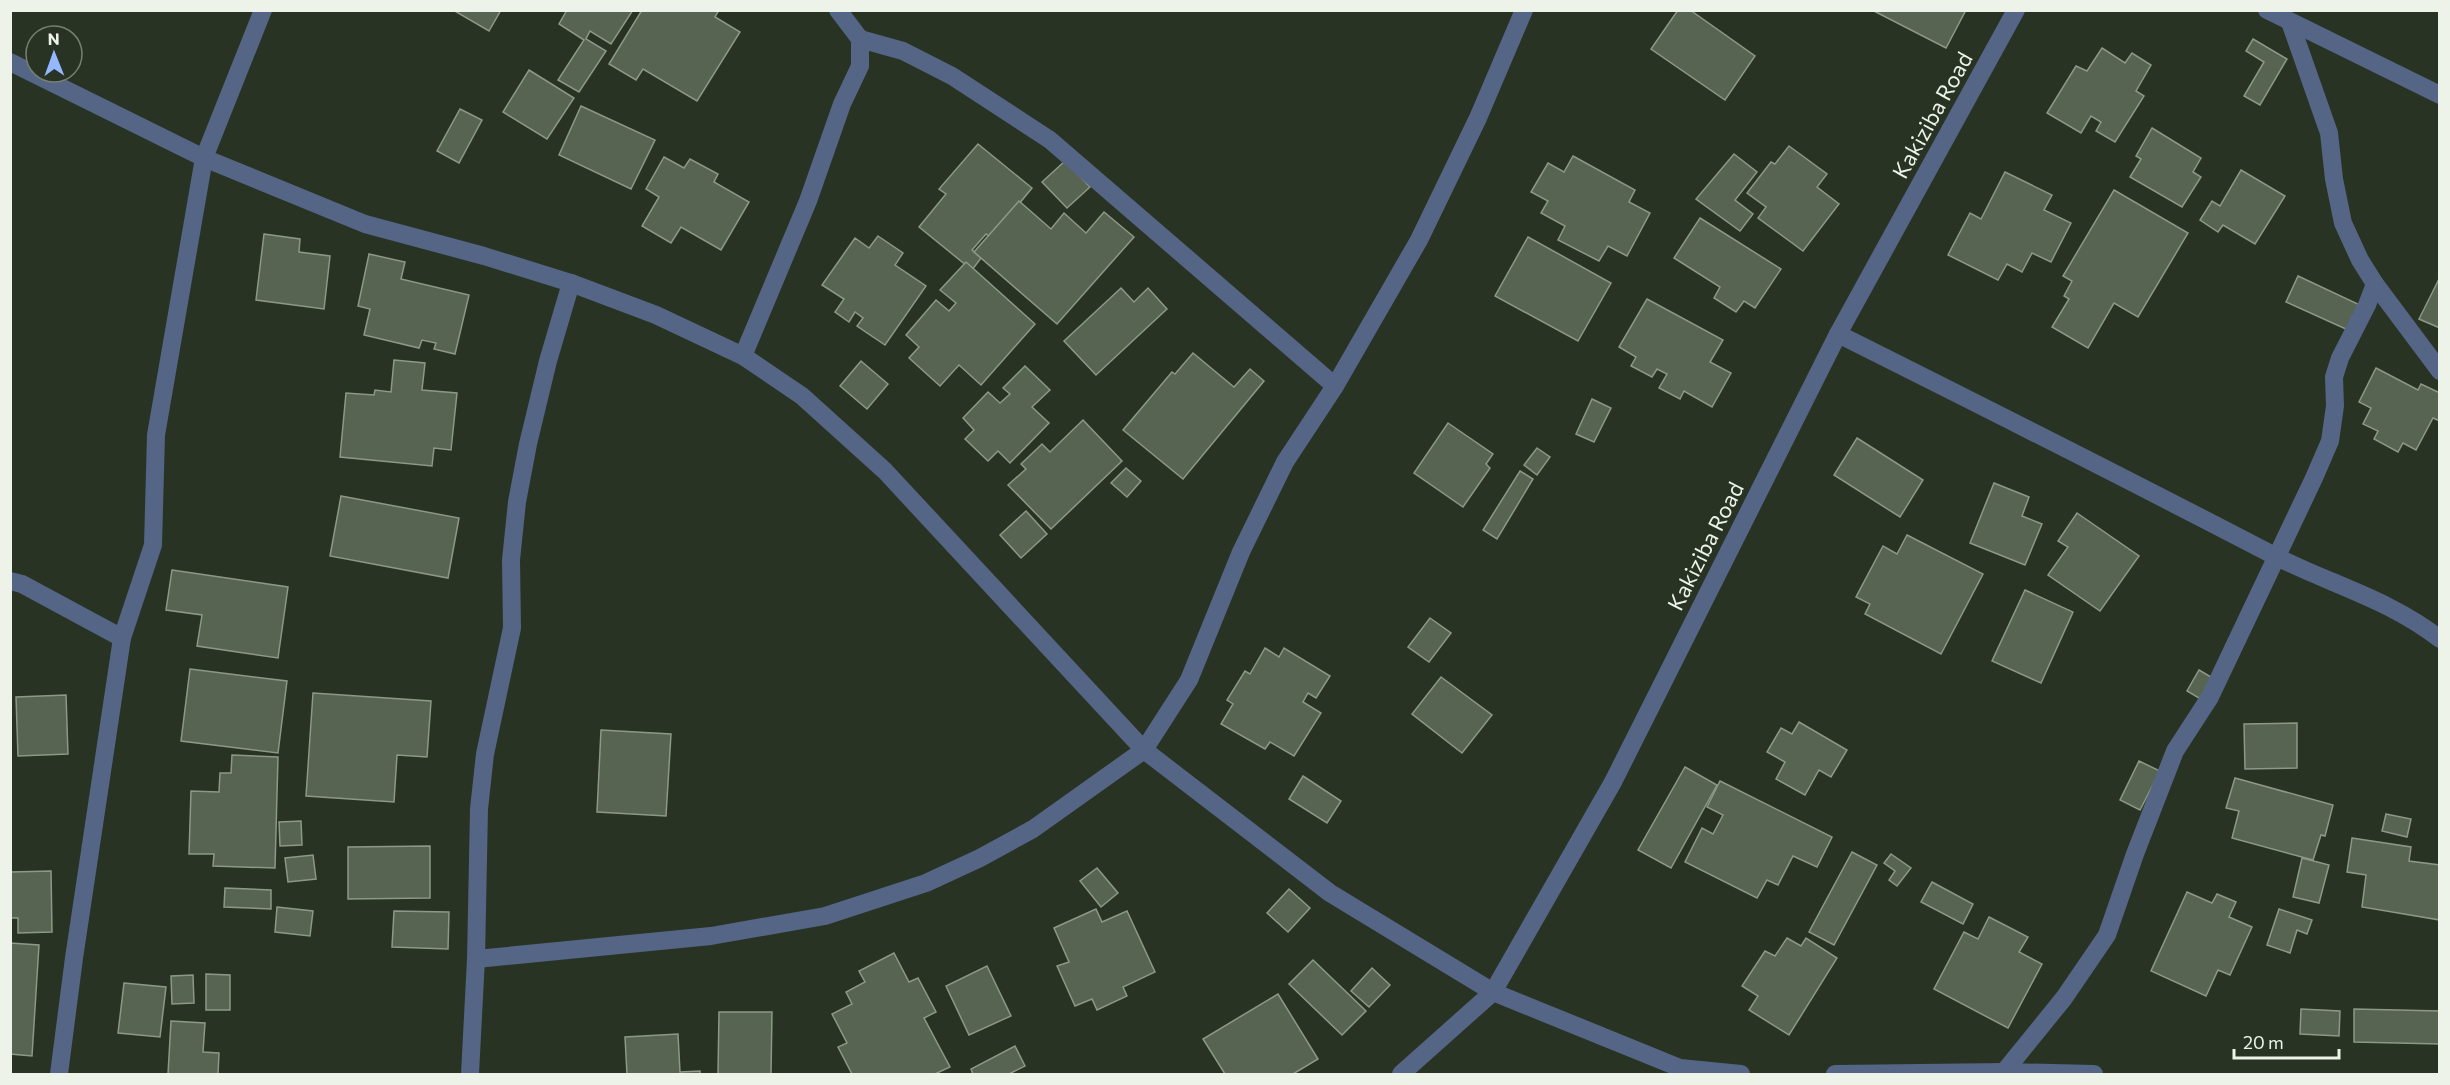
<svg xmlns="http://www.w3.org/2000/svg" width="2450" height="1085" font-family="Commissioner,sans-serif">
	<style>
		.building { fill: #586452; stroke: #8c9986; stroke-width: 1.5 }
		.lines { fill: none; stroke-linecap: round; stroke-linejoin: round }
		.minor { stroke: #546585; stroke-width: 18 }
		.labels { text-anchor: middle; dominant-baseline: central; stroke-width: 6; stroke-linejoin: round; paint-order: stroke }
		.street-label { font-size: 22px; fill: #edf3e9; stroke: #283323 }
	</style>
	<rect width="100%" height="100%" fill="#283323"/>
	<g class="building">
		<path d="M 453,10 L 501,10 L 489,31 Z"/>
		<path d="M 567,10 L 633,10 L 611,44 L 590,31 L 586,39 L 606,51 L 579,92 L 558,80 L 584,40 L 559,24 Z"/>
		<path d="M 642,10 L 719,10 L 715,17 L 740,32 L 697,101 L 643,69 L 636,80 L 609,64 Z"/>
		<path d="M 1678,10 L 1690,10 L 1755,56 L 1725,100 L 1651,49 Z"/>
		<path d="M 1872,10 L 1966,10 L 1946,48 Z"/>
		<path d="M 2253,39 L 2287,59 L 2260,105 L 2244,96 L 2264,62 L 2246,51 Z"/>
		<path d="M 2102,48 L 2125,63 L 2132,53 L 2151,65 L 2136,91 L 2144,96 L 2115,142 L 2096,131 L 2101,122 L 2091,116 L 2081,133 L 2047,113 L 2076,66 L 2087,71 Z"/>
		<path d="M 529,70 L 574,98 L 547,139 L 503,112 Z"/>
		<path d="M 581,106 L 655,140 L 631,189 L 559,155 Z"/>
		<path d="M 460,109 L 482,120 L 459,163 L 437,151 Z"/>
		<path d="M 2152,128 L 2201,158 L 2193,172 L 2201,177 L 2182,207 L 2130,177 L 2141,159 L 2136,156 Z"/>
		<path d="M 978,144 L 1032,188 L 991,238 L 986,234 L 972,250 L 981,258 L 972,270 L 919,227 L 946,194 L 939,189 Z"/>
		<path d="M 1789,146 L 1827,174 L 1817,187 L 1839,204 L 1803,251 L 1758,218 L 1766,207 L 1747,193 L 1771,162 L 1775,164 Z"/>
		<path d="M 1734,154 L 1757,172 L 1735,200 L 1753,214 L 1740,231 L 1696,199 Z"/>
		<path d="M 1573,156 L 1635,190 L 1629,202 L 1650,213 L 1627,256 L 1608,246 L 1599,261 L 1558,240 L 1565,226 L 1541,213 L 1548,201 L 1531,192 L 1548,163 L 1564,172 Z"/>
		<path d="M 664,157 L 684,168 L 690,159 L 718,174 L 714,182 L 749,202 L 721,250 L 681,227 L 671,243 L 642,226 L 659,197 L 646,189 Z"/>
		<path d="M 1065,161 L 1090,187 L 1067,208 L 1042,182 Z"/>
		<path d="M 2241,170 L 2285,196 L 2255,244 L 2223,225 L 2218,232 L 2200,220 L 2212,201 L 2220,206 Z"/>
		<path d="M 2005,172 L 2052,195 L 2044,210 L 2071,223 L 2051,262 L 2032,253 L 2022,272 L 2007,264 L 1998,280 L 1948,255 L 1970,213 L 1981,219 Z"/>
		<path d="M 2114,190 L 2188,233 L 2138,317 L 2114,303 L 2088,348 L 2052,327 L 2069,299 L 2064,296 L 2072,281 L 2063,276 Z"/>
		<path d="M 1019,201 L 1051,229 L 1064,213 L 1086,233 L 1104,212 L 1134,237 L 1057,324 L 974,252 Z"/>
		<path d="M 1700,218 L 1781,269 L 1755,308 L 1744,301 L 1736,312 L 1714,298 L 1720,287 L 1674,258 Z"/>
		<path d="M 264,234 L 300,239 L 299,252 L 330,256 L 324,309 L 256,300 Z"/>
		<path d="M 878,236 L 903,253 L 895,265 L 926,286 L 885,345 L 857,326 L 863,318 L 855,312 L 849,322 L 835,312 L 844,299 L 822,285 L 855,238 L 869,248 Z"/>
		<path d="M 1528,237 L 1611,283 L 1578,341 L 1495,296 Z"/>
		<path d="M 369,254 L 405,262 L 401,279 L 469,295 L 455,354 L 434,349 L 436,343 L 422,340 L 419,348 L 364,335 L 370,309 L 358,306 Z"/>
		<path d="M 966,262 L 1035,324 L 981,385 L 959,365 L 940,386 L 909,358 L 919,347 L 906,335 L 936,300 L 949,311 L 956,303 L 940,290 Z"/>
		<path d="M 2298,276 L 2360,305 L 2348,330 L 2286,302 Z"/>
		<path d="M 2440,277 L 2440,328 L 2419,319 Z"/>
		<path d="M 1121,288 L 1134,302 L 1148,288 L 1167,309 L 1096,375 L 1064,341 Z"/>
		<path d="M 1647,299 L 1723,340 L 1710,362 L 1731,373 L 1712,407 L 1684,391 L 1680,399 L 1659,388 L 1667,374 L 1657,369 L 1652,377 L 1631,366 L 1636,357 L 1619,347 Z"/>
		<path d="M 1193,353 L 1234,387 L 1250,369 L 1264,381 L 1183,479 L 1123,430 L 1172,372 L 1175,374 Z"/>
		<path d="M 394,360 L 425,363 L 422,390 L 457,393 L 451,450 L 434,448 L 432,466 L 340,457 L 346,393 L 374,395 L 375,390 L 391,392 Z"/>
		<path d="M 861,361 L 888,384 L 867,409 L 840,386 Z"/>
		<path d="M 1025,366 L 1050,390 L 1032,407 L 1049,423 L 1010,463 L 998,451 L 988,461 L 965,439 L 974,430 L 963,418 L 988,392 L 1000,403 L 1010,394 L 1003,388 Z"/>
		<path d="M 2376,368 L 2418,390 L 2421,384 L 2440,393 L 2440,421 L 2433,418 L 2416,450 L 2403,443 L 2398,452 L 2374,439 L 2378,431 L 2363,424 L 2371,408 L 2359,402 Z"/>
		<path d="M 1592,399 L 1611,408 L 1594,442 L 1576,434 Z"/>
		<path d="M 1083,420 L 1122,461 L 1051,529 L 1008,485 L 1026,469 L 1021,464 L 1042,444 L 1050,452 Z"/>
		<path d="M 1448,423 L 1493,454 L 1486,464 L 1490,468 L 1463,507 L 1414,473 Z"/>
		<path d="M 1857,438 L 1923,480 L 1900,517 L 1834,475 Z"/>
		<path d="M 1537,448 L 1550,457 L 1537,475 L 1524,465 Z"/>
		<path d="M 1126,468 L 1141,481 L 1127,497 L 1111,483 Z"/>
		<path d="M 1520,471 L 1533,479 L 1497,539 L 1483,530 Z"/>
		<path d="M 1994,483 L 2029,497 L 2022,516 L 2042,524 L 2025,565 L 1970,543 Z"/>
		<path d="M 341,496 L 459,518 L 448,578 L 330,556 Z"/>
		<path d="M 1026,511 L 1047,534 L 1021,558 L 1000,535 Z"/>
		<path d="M 2077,513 L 2139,556 L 2100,611 L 2048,575 L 2068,547 L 2058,541 Z"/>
		<path d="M 1907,535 L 1983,574 L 1941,654 L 1865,614 L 1870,604 L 1856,597 L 1883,546 L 1897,554 Z"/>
		<path d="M 172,570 L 288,587 L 278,658 L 197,646 L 202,615 L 166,610 Z"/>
		<path d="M 2025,590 L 2073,612 L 2041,683 L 1992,661 Z"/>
		<path d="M 1430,618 L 1451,633 L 1429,662 L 1408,647 Z"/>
		<path d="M 1265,648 L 1279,657 L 1284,648 L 1330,676 L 1316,698 L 1308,693 L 1303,702 L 1321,713 L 1294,756 L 1270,742 L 1265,749 L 1221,724 L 1233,704 L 1227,700 L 1245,671 L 1250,674 Z"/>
		<path d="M 190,669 L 287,681 L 278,753 L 181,741 Z"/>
		<path d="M 2199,670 L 2216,680 L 2204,701 L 2187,691 Z"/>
		<path d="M 1441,677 L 1492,715 L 1462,753 L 1412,714 Z"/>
		<path d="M 313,693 L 431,701 L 427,757 L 397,755 L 394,802 L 306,796 Z"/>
		<path d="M 66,695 L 68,754 L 18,756 L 16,697 Z"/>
		<path d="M 1799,722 L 1847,750 L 1831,777 L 1819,770 L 1805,795 L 1776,779 L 1785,762 L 1767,752 L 1781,728 L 1792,734 Z"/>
		<path d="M 2297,723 L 2297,768 L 2245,769 L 2244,724 Z"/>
		<path d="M 601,730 L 671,734 L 666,816 L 597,812 Z"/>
		<path d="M 232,755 L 278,757 L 275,868 L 213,866 L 214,854 L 189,854 L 191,791 L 219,792 L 220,773 L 231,773 Z"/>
		<path d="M 2139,761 L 2160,771 L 2140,810 L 2120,800 Z"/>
		<path d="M 1685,767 L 1717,785 L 1671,868 L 1638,850 Z"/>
		<path d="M 1303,776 L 1341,801 L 1327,823 L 1289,799 Z"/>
		<path d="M 2235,778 L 2333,805 L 2325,836 L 2321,835 L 2313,860 L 2232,838 L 2239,811 L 2226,808 Z"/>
		<path d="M 1720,781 L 1832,837 L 1817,867 L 1793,856 L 1778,885 L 1767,880 L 1757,898 L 1685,862 L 1702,828 L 1713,834 L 1723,815 L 1707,807 Z"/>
		<path d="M 2386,814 L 2411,819 L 2407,837 L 2382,831 Z"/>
		<path d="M 301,821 L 302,845 L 280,846 L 279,822 Z"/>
		<path d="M 2352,838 L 2411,847 L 2409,861 L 2440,865 L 2440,920 L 2362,907 L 2366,875 L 2347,872 Z"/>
		<path d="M 430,846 L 430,898 L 348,899 L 348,847 Z"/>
		<path d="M 1852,852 L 1877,865 L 1834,945 L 1809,932 Z"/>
		<path d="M 1891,854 L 1911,868 L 1897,886 L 1889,880 L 1895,871 L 1884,863 Z"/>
		<path d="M 313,855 L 316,879 L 288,882 L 285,858 Z"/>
		<path d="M 2302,858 L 2329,865 L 2319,903 L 2293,897 Z"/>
		<path d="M 1097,868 L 1118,893 L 1101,907 L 1080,881 Z"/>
		<path d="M 51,871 L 52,932 L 18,933 L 18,918 L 10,918 L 10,872 Z"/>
		<path d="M 1932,882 L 1973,904 L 1963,924 L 1921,902 Z"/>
		<path d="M 225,888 L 271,890 L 271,909 L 224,907 Z"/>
		<path d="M 1289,889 L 1310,908 L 1288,932 L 1267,913 Z"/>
		<path d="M 2187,892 L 2212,903 L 2217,894 L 2236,902 L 2229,917 L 2252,927 L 2230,975 L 2218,970 L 2206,996 L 2151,971 Z"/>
		<path d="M 277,907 L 313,911 L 310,936 L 275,932 Z"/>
		<path d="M 1096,909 L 1102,922 L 1127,911 L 1155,972 L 1123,987 L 1127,996 L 1097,1010 L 1092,999 L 1075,1006 L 1057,966 L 1069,962 L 1054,928 Z"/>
		<path d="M 2279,909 L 2312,920 L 2307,934 L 2297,930 L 2290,953 L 2267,945 Z"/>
		<path d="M 394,911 L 449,912 L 448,949 L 392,947 Z"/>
		<path d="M 1989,917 L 2028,937 L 2019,952 L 2042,964 L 2008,1028 L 1934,989 L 1964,932 L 1978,939 Z"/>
		<path d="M 1787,938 L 1801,946 L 1806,938 L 1837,958 L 1789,1035 L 1749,1010 L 1758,996 L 1742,986 L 1765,951 L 1775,956 Z"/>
		<path d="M 10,943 L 39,945 L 32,1056 L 10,1054 Z"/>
		<path d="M 894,953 L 909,982 L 918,978 L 936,1012 L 924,1018 L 950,1067 L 935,1074 L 852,1074 L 838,1047 L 847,1043 L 832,1014 L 852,1004 L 846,992 L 865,982 L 859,971 Z"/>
		<path d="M 1313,960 L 1366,1011 L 1342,1035 L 1289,984 Z"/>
		<path d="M 987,966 L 1011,1016 L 969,1035 L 946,986 Z"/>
		<path d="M 1372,968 L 1390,985 L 1369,1007 L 1351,991 Z"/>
		<path d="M 206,974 L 230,975 L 230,1010 L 206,1010 Z"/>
		<path d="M 193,975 L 194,1003 L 172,1004 L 171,976 Z"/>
		<path d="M 124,983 L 166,987 L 160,1037 L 118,1033 Z"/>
		<path d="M 1278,994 L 1318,1059 L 1293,1074 L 1225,1074 L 1203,1039 Z"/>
		<path d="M 2301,1009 L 2340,1011 L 2339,1036 L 2300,1034 Z"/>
		<path d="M 2354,1009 L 2440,1011 L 2440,1044 L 2354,1042 Z"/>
		<path d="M 719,1012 L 772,1012 L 771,1074 L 718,1074 Z"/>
		<path d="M 171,1021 L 205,1023 L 203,1052 L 219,1053 L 218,1074 L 168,1074 Z"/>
		<path d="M 678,1034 L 680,1072 L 700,1071 L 700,1074 L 627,1074 L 625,1037 Z"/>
		<path d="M 1015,1046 L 1025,1066 L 1009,1074 L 973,1074 L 971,1069 Z"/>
	</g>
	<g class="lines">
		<g class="minor">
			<path d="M 2267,10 L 2440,95"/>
			<path d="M 2290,22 L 2329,133 L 2334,179 L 2343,223 L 2360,260 L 2375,284 L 2440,371"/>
			<path d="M 860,39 L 903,51 L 952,76 L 1050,140 L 1335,386"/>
			<path d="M 10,62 L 204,158 L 365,224 L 484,256 L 571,283 L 656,315 L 743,356 L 802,396 L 885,471 L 1144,750 L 1330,893 L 1493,992 L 1680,1068 L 1741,1074"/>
			<path d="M 1838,334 C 1984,407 2129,480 2273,555 C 2329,584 2389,599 2440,639"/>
			<path d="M 743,356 L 808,201 L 842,104 L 860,66 L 860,39 L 838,10"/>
			<path d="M 10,581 L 22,584 L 122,638"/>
			<path d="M 476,959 L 711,936 L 825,916 L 926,883 L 980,858 L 1033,829 L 1144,750 L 1189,680 L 1241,552 L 1285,462 L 1335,386 L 1419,240 L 1478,118 L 1524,10"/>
			<path d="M 2004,1072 L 2064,998 L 2107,935 L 2135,854 L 2175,751 L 2210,697 L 2314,478 L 2330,441 L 2335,406 L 2334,377 L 2340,358 L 2367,305 L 2375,284"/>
			<path d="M 59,1074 L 74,958 L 122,638 L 153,545 L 156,435 L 204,158 L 263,10"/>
			<path d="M 470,1074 L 476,959 L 479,809 L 485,754 L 512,628 L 511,560 L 517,502 L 528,444 L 548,361 L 571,283"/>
			<path d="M 1401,1074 L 1493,992 L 1613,782 L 1838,334 L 2016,10"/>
			<path d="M 1835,1074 L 2004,1072 L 2094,1074"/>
		</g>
	</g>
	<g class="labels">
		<g class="street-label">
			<text transform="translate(1932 115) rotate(-61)">Kakiziba Road</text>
			<text transform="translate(1705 546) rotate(-63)">Kakiziba Road</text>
		</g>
	</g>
	<rect width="2450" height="1085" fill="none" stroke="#edf3e9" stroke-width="24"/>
	<g transform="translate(54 54) rotate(359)"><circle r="28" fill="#283323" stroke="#778072" stroke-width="1.5"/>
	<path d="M0-4.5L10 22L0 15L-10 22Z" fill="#94b7fd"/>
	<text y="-9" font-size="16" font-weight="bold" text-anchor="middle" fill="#edf3e9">N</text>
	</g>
	<path d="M2234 1049v9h105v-9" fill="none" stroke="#edf3e9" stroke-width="3"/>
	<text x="2243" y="1049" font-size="18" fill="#edf3e9" stroke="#283323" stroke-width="4.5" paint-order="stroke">20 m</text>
</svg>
